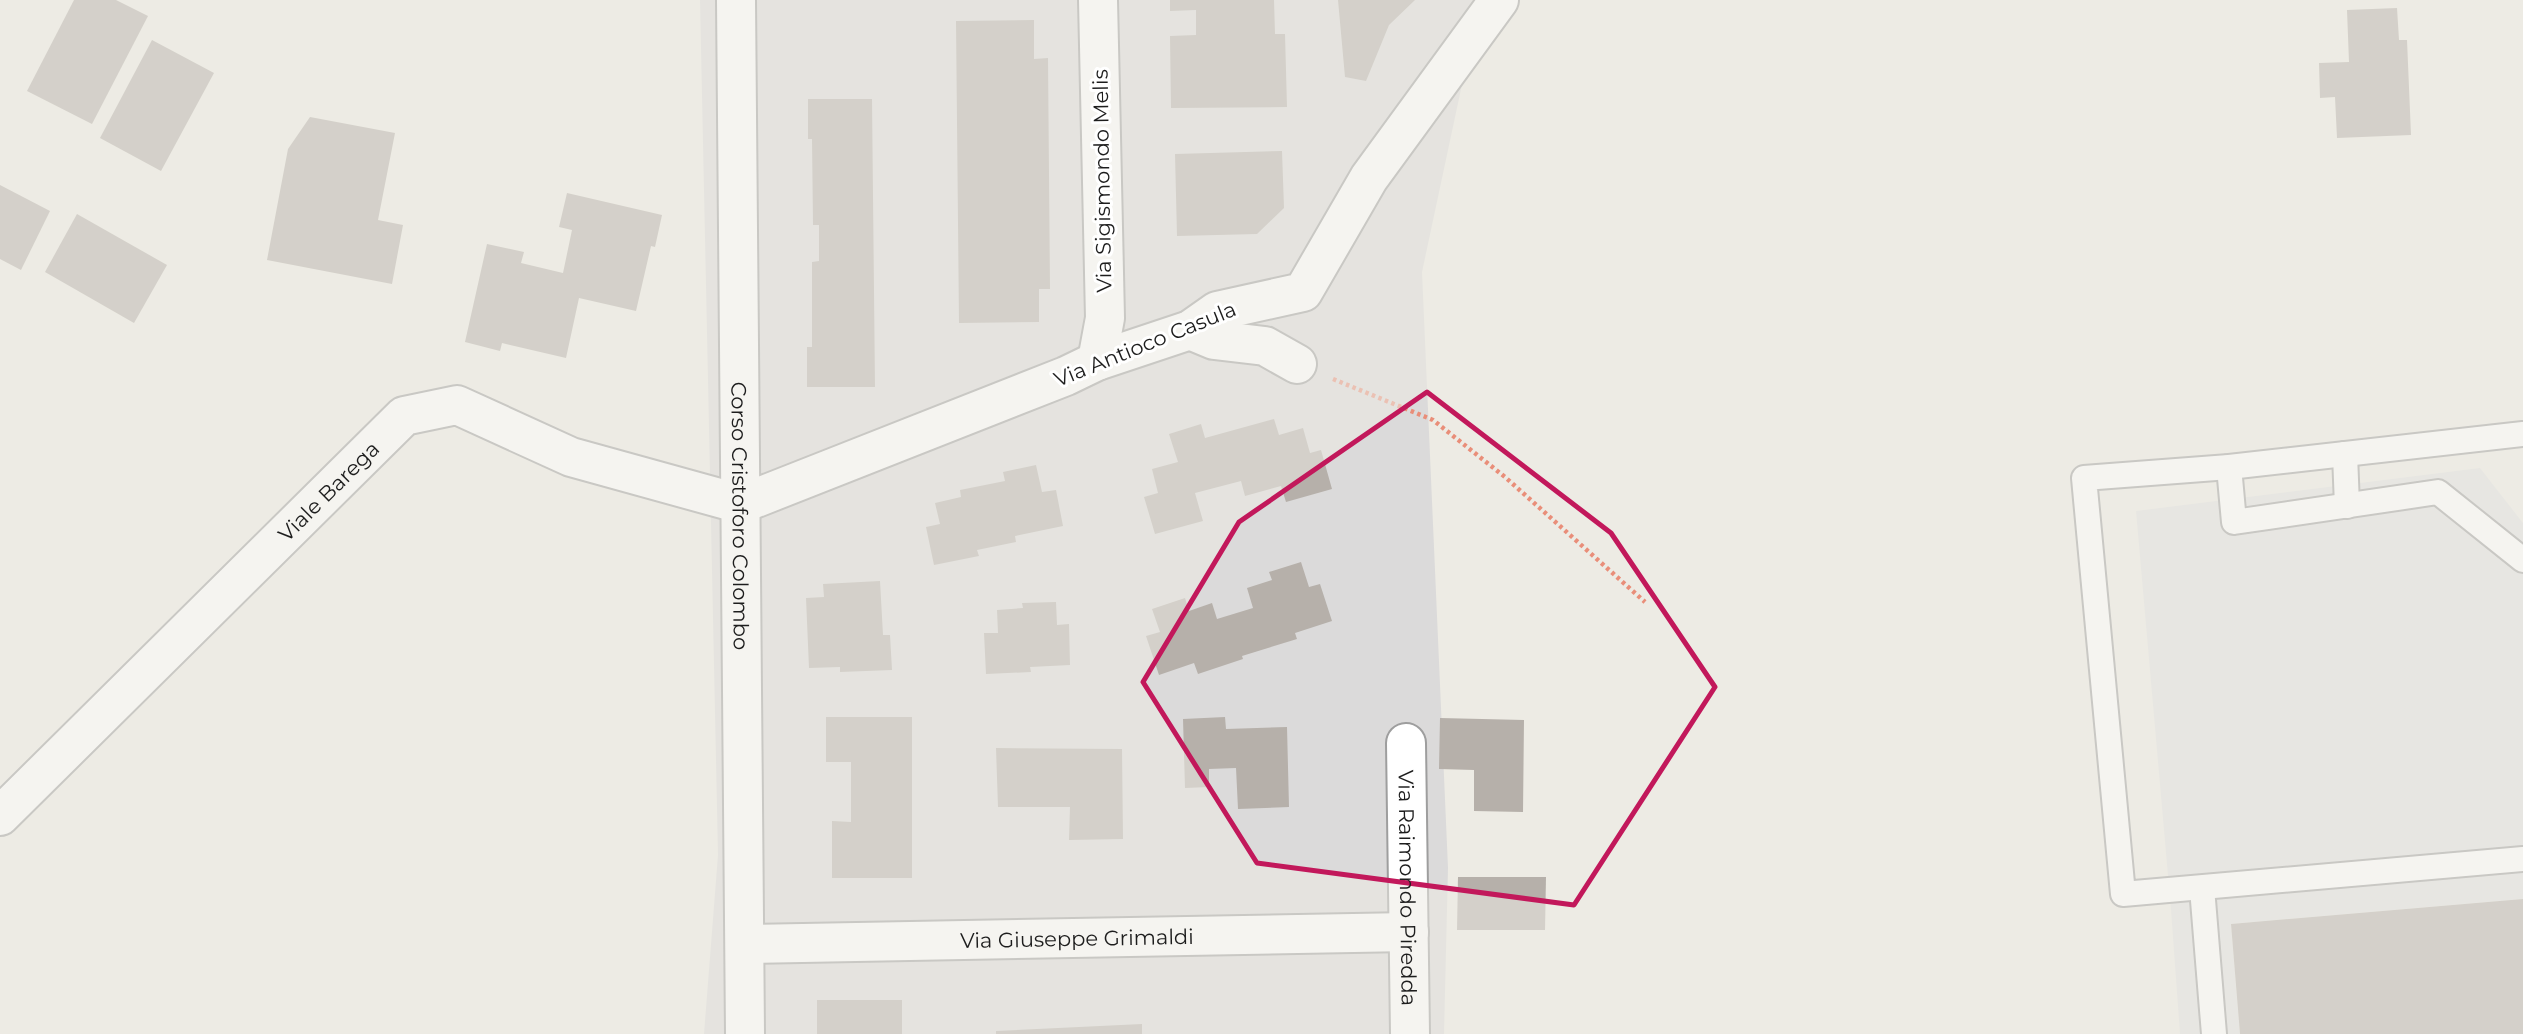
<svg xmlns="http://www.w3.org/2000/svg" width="2523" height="1034" font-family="Montserrat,sans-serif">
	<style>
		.residential { fill: #dbdada }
		.parking { fill: #e1e1e1 }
		.building { fill: #b6b0aa }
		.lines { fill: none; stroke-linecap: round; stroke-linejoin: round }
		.service-casing { stroke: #9e9e9e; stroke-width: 28 }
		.minor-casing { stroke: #9e9e9e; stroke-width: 42 }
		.tertiary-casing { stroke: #9e9e9e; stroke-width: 42 }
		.path { stroke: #e98e79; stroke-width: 4.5; stroke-dasharray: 3.5 3.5; stroke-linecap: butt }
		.service { stroke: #fff; stroke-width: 24 }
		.minor { stroke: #fff; stroke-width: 38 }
		.tertiary { stroke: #fff; stroke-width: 38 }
		.marked { fill: none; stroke: #c2185b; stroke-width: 5; stroke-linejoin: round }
		.labels { text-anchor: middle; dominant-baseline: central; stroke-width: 6; stroke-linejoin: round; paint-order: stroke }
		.street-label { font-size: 21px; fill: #1d1d1d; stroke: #fff }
	</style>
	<rect width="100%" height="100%" fill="#edebe4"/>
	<path class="residential" d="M 700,0 L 1480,0 L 1422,272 L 1448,868 L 1444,1034 L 704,1034 L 718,855 Z"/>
	<path class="parking" d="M 2480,468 L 2523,523 L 2523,899 L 2231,924 L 2240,1034 L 2180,1034 L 2171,910 L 2136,511 Z"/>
	<g class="building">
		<path d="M 74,0 L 116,0 L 148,16 L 92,124 L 27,91 Z"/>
		<path d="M 1170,0 L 1274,0 L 1275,34 L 1285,34 L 1287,107 L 1171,108 L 1170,36 L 1196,35 L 1196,10 L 1170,11 Z"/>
		<path d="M 1338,0 L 1415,0 L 1389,25 L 1366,81 L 1345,77 Z"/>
		<path d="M 2397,8 L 2399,40 L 2407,40 L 2411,135 L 2337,138 L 2335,97 L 2320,98 L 2319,63 L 2349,62 L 2347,10 Z"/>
		<path d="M 1034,20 L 1034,59 L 1048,58 L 1050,289 L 1039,289 L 1039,322 L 959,323 L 956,21 Z"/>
		<path d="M 152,40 L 214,73 L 161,171 L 100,138 Z"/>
		<path d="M 808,99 L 872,99 L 875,387 L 807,387 L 807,347 L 812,347 L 812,262 L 819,261 L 819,225 L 813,225 L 812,139 L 808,139 Z"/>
		<path d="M 310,117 L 395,133 L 378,220 L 403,225 L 392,284 L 267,260 L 288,149 Z"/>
		<path d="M 1282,151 L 1284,208 L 1257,234 L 1177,236 L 1175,154 Z"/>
		<path d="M 0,185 L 50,211 L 21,270 L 0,259 Z"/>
		<path d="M 567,193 L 662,215 L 655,247 L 651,246 L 636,311 L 579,298 L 566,358 L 502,343 L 500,351 L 465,342 L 487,244 L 524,252 L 521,263 L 563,273 L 572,230 L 559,227 Z"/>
		<path d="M 77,214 L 167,265 L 134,323 L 45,272 Z"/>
		<path d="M 1274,419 L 1279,435 L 1303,428 L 1310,453 L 1321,450 L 1332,489 L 1286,502 L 1281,486 L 1245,496 L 1241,481 L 1195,493 L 1203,521 L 1155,534 L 1144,497 L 1158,493 L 1152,469 L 1178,462 L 1169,434 L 1201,424 L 1205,438 Z"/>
		<path d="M 1036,465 L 1042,492 L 1056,490 L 1063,526 L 1015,536 L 1016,542 L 977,550 L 979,556 L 934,565 L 926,527 L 940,524 L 935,503 L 961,497 L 960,490 L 1005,481 L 1003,472 Z"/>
		<path d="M 1301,562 L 1309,587 L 1320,584 L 1332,621 L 1295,633 L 1297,639 L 1242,656 L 1243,659 L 1198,674 L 1194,663 L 1159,675 L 1146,636 L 1160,632 L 1152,609 L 1185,598 L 1189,611 L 1212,603 L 1217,619 L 1253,608 L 1247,588 L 1272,580 L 1269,572 Z"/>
		<path d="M 880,581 L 883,635 L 890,635 L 892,670 L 840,672 L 840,667 L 809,668 L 806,598 L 824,597 L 823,584 Z"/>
		<path d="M 1056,602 L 1057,625 L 1069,624 L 1070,665 L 1030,667 L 1031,672 L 986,674 L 984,633 L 998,633 L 997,610 L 1023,608 L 1022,603 Z"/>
		<path d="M 826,717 L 912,717 L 912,878 L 832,878 L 832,821 L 851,822 L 851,762 L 826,762 Z"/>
		<path d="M 1225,717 L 1226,729 L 1287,727 L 1289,807 L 1238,809 L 1236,768 L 1209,769 L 1209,787 L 1185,788 L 1183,719 Z"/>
		<path d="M 1440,718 L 1524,720 L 1523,812 L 1474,811 L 1474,770 L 1439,769 Z"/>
		<path d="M 996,748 L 1122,749 L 1123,839 L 1069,840 L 1070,807 L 998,807 Z"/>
		<path d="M 1458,877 L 1546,877 L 1545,930 L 1457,930 Z"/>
		<path d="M 2523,899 L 2523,1034 L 2240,1034 L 2231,924 Z"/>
		<rect x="817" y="1000" width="85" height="34"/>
		<path d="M 1142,1024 L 1142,1034 L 996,1034 L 996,1031 Z"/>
	</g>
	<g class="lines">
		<g class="service-casing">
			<g id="service">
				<path d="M 2523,434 L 2229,467 L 2084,478 L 2123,894 L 2523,859"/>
				<path d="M 2345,454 L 2347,506"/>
				<path d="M 2229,467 L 2234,522 L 2438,492 L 2523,560"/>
				<path d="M 2202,888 L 2214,1034"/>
			</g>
		</g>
		<g class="minor-casing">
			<g id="minor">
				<path d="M 1190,330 L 1214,340 L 1265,346 L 1297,364"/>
				<path d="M 1097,361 L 1105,318 L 1098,0"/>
				<path id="s1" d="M 1406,743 L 1410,1034"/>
				<path id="s2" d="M 0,816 L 404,416 L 457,405 L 571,457 L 741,504 L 1066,376 L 1097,361 L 1190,330 L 1217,311 L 1303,292 L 1369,178 L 1499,0"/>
				<path id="s3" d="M 745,944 L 1409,932"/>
			</g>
		</g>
		<g class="tertiary-casing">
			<g id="tertiary">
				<path id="s4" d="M 736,0 L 745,1034"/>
			</g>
		</g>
		<path class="path" d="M 1333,379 L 1433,420 L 1505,477 L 1645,602"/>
		<use href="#service" class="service"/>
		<use href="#minor" class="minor"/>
		<use href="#tertiary" class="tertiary"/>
	</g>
	<path d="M0 0H2523V1034H0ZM 1427,392 L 1611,533 L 1715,687 L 1574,905 L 1257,863 L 1143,682 L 1239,522 Z" fill="#edebe4" fill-opacity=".55" fill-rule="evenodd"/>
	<path class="marked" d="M 1427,392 L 1611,533 L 1715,687 L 1574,905 L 1257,863 L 1143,682 L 1239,522 Z"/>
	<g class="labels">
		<g class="street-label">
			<text transform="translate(1102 181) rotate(-91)">Via Sigismondo Melis</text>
			<text transform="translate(1145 344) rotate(-22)">Via Antioco Casula</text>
			<text stroke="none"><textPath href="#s2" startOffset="462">Viale Barega</textPath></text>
			<text stroke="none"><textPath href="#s4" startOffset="516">Corso Cristoforo Colombo</textPath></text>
			<text stroke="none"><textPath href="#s1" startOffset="145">Via Raimondo Piredda</textPath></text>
			<text stroke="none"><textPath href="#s3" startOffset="332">Via Giuseppe Grimaldi</textPath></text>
		</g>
	</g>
</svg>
